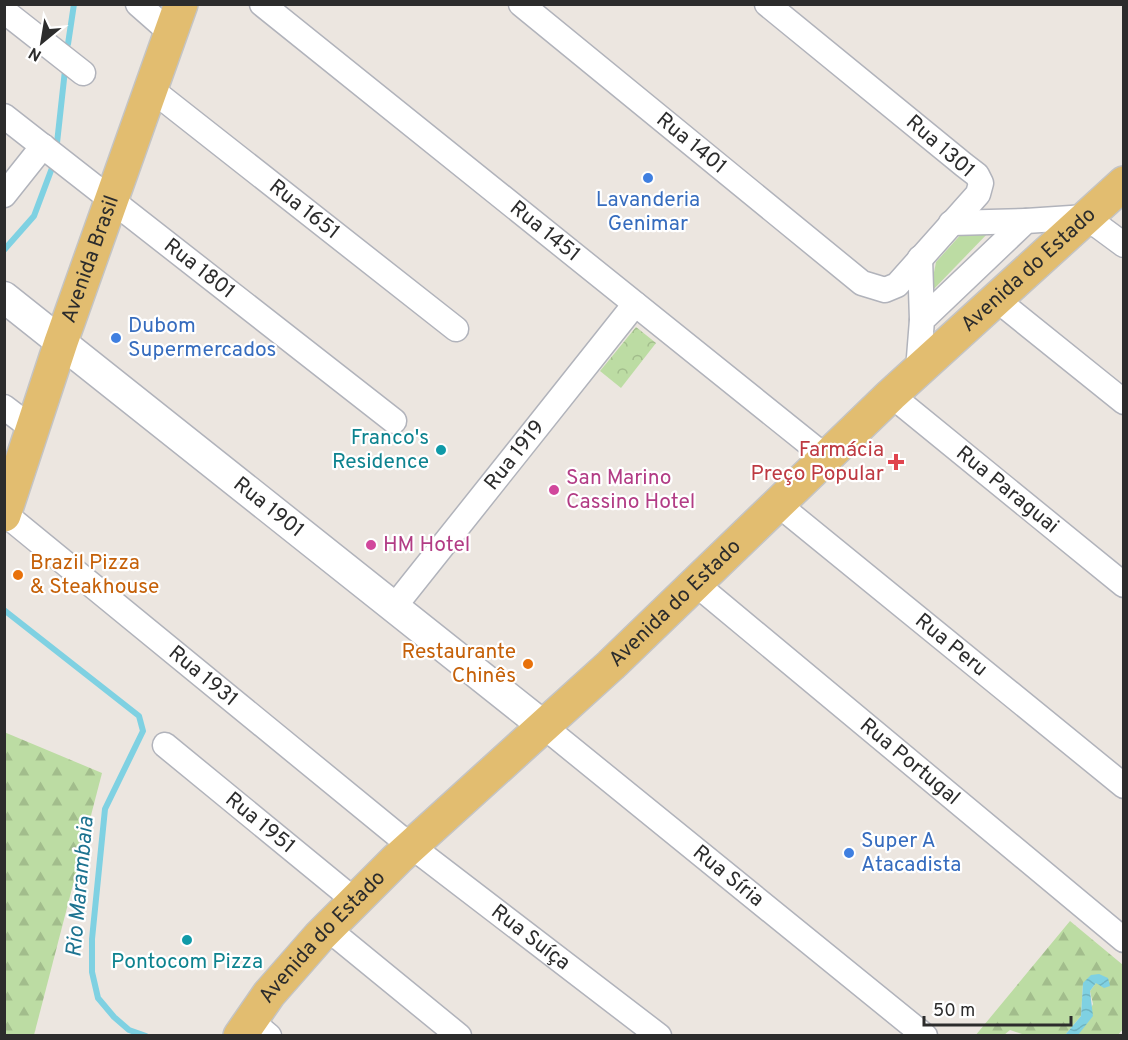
<svg xmlns="http://www.w3.org/2000/svg" width="1128" height="1040" font-family="Overpass,sans-serif">
	<style>
		.grass { fill: #bcdca3 }
		.forest { fill: url(#forest-firs) }
		.park { fill: url(#park-crowns) }
		.water { fill: url(#water-waves) }
		.lines { fill: none; stroke-linecap: round; stroke-linejoin: round }
		.stream { stroke: #7fd1e2; stroke-width: 6 }
		.minor-casing { stroke: #b1b3bb; stroke-width: 27 }
		.tertiary-casing { stroke: #b1b3bb; stroke-width: 33 }
		.primary-casing { stroke: #c4c4c4; stroke-width: 36 }
		.minor { stroke: #fff; stroke-width: 24 }
		.tertiary { stroke: #fff; stroke-width: 30 }
		.primary { stroke: #e2bd70; stroke-width: 33 }
		.shop-dot { fill: #3f7fe0; stroke: #fff; stroke-width: 2 }
		.culture-dot { fill: #0f9aa8; stroke: #fff; stroke-width: 2 }
		.health-dot { fill: #e0444e; stroke: #fff; stroke-width: 2 }
		.hotel-dot { fill: #d1479c; stroke: #fff; stroke-width: 2 }
		.food-dot { fill: #e8710a; stroke: #fff; stroke-width: 2 }
		.labels { text-anchor: middle; dominant-baseline: central; stroke-width: 4.5; stroke-linejoin: round; paint-order: stroke }
		.street-label { font-size: 21px; fill: #2c2c2c; stroke: #fff }
		.shop-label { font-size: 21px; fill: #366cbe; stroke: #fff; text-anchor: start }
		.culture-label { font-size: 21px; fill: #0d838f; stroke: #fff; text-anchor: end }
		.health-label { font-size: 21px; fill: #be3a42; stroke: #fff; text-anchor: end }
		.hotel-label { font-size: 21px; fill: #b23c85; stroke: #fff; text-anchor: start }
		.food-label { font-size: 21px; fill: #c56008; stroke: #fff; text-anchor: start }
		.water-label { font-size: 22px; font-style: italic; fill: #1d7390; stroke: #fff }
	</style>
	<defs>
		<pattern id="forest-firs" width="22" height="20" patternUnits="userSpaceOnUse" patternTransform="scale(1.5)"><rect width="22" height="20" fill="#bcdca3"/><path d="M5 1l3.5 6h-7zM16 11l3.5 6h-7z" fill="#a2bd8c"/></pattern>
		<pattern id="park-crowns" width="20" height="18" patternUnits="userSpaceOnUse" patternTransform="scale(1.5)"><rect width="20" height="18" fill="#bcdca3"/><path d="M2 6a3 3 0 1 1 6 0M12 15a3 3 0 1 1 6 0" fill="none" stroke="#a2bd8c"/></pattern>
		<pattern id="water-waves" width="16" height="10" patternUnits="userSpaceOnUse" patternTransform="scale(1.5)"><rect width="16" height="10" fill="#7fd1e2"/><path d="M0 5q4-4 8 0t8 0" fill="none" stroke="#6eb4c2"/></pattern>
	</defs>
	<rect width="100%" height="100%" fill="#ece6e0"/>
	<path class="grass" d="M 964,231 L 989,232 L 930,293 L 936,262 Z"/>
	<g class="forest">
		<path d="M 4,732 L 102,773 L 34,1035 L 5,1035 Z"/>
		<path d="M 1070,921 L 1123,965 L 1123,1029 L 1118,1035 L 1078,1035 L 1093,1004 L 1090,991 L 1096,983 L 1108,978 L 1083,983 L 1081,1016 L 1065,1035 L 1025,1035 L 1010,1030 L 1004,1035 L 975,1036 Z"/>
	</g>
	<path class="park" d="M 636,327 L 656,343 L 621,388 L 600,371 Z"/>
	<path class="water" d="M 1099,974 L 1108,978 L 1110,986 L 1104,988 L 1096,983 L 1090,991 L 1093,1016 L 1078,1035 L 1065,1035 L 1081,1016 L 1083,983 L 1091,975 Z"/>
	<g class="lines">
		<g class="stream">
			<path d="M 68,44 L 74,4"/>
			<path d="M 57,143 L 65,70"/>
			<path d="M 4,250 L 34,216 L 52,168"/>
			<path d="M 4,610 L 139,716 L 143,731 L 105,809 L 92,939 L 92,972 L 98,998 L 114,1017 L 129,1030 L 146,1036"/>
		</g>
		<g class="minor-casing">
			<g id="minor">
				<path d="M 138,4 L 171,33"/>
				<path id="s1" d="M 262,4 L 827,458"/>
				<path id="s2" d="M 521,4 L 862,283 L 885,290 L 897,285 L 978,194 L 981,183 L 977,175 L 964,165 L 767,4"/>
				<path d="M 4,11 L 83,73"/>
				<path id="s3" d="M 151,89 L 456,329"/>
				<path id="s4" d="M 4,116 L 394,421"/>
				<path d="M 4,195 L 43,146"/>
				<path d="M 951,223 L 1026,221"/>
				<path d="M 920,258 L 922,320"/>
				<path d="M 996,299 L 1124,402"/>
				<path d="M 918,370 L 922,320 L 1026,221 L 1086,217 L 1124,245"/>
				<path id="s5" d="M 891,395 L 1124,585"/>
				<path d="M 4,407 L 33,429"/>
				<path id="s6" d="M 779,505 L 1124,786"/>
				<path id="s7" d="M 5,514 L 402,839 L 659,1036"/>
				<path id="s8" d="M 696,584 L 1124,940"/>
				<path id="s9" d="M 394,607 L 635,304"/>
				<path id="s10" d="M 531,716 L 925,1036"/>
				<path id="s11" d="M 165,745 L 354,900"/>
				<path d="M 327,928 L 459,1036"/>
				<path d="M 250,1020 L 269,1036"/>
			</g>
		</g>
		<g class="tertiary-casing">
			<g id="tertiary">
				<path id="s12" d="M 4,297 L 531,716"/>
			</g>
		</g>
		<g class="primary-casing">
			<g id="primary">
				<path id="s13" d="M 4,515 L 61,342 L 181,4"/>
				<path id="s14" d="M 240,1036 L 269,994 L 319,937 L 397,859 L 611,665 L 891,395 L 1124,183"/>
			</g>
		</g>
		<use href="#minor" class="minor"/>
		<use href="#tertiary" class="tertiary"/>
		<use href="#primary" class="primary"/>
	</g>
	<g class="shop-dot">
		<circle cx="648" cy="178" r="6"/>
		<circle cx="116" cy="338" r="6"/>
		<circle cx="849" cy="853" r="6"/>
	</g>
	<g class="culture-dot">
		<circle cx="441" cy="450" r="6"/>
		<circle cx="187" cy="940" r="6"/>
	</g>
	<path class="health-dot" d="M893 453h6v6h6v6h-6v6h-6v-6h-6v-6h6z"/>
	<g class="hotel-dot">
		<circle cx="554" cy="490" r="6"/>
		<circle cx="371" cy="545" r="6"/>
	</g>
	<g class="food-dot">
		<circle cx="18" cy="575" r="6"/>
		<circle cx="528" cy="664" r="6"/>
	</g>
	<g class="labels">
		<g class="street-label">
			<text stroke="none"><textPath href="#s2" startOffset="220">Rua 1401</textPath></text>
			<text transform="translate(940 147) rotate(41)">Rua 1301</text>
			<text stroke="none"><textPath href="#s3" startOffset="195">Rua 1651</textPath></text>
			<text stroke="none"><textPath href="#s1" startOffset="363">Rua 1451</textPath></text>
			<text stroke="none"><textPath href="#s13" startOffset="270">Avenida Brasil</textPath></text>
			<text stroke="none"><textPath href="#s4" startOffset="248">Rua 1801</textPath></text>
			<text stroke="none"><textPath href="#s14" startOffset="1101">Avenida do Estado</textPath></text>
			<text stroke="none"><textPath href="#s9" startOffset="194">Rua 1919</textPath></text>
			<text stroke="none"><textPath href="#s5" startOffset="150">Rua Paraguai</textPath></text>
			<text stroke="none"><textPath href="#s12" startOffset="338">Rua 1901</textPath></text>
			<text stroke="none"><textPath href="#s14" startOffset="615">Avenida do Estado</textPath></text>
			<text stroke="none"><textPath href="#s6" startOffset="222">Rua Peru</textPath></text>
			<text stroke="none"><textPath href="#s7" startOffset="256">Rua 1931</textPath></text>
			<text stroke="none"><textPath href="#s8" startOffset="278">Rua Portugal</textPath></text>
			<text stroke="none"><textPath href="#s11" startOffset="123">Rua 1951</textPath></text>
			<text stroke="none"><textPath href="#s10" startOffset="254">Rua Síria</textPath></text>
			<text stroke="none"><textPath href="#s7" startOffset="675">Rua Suíça</textPath></text>
			<text stroke="none"><textPath href="#s14" startOffset="129">Avenida do Estado</textPath></text>
		</g>
		<g class="shop-label">
			<text x="648" y="200" text-anchor="middle">Lavanderia<tspan x="648" dy="24">Genimar</tspan></text>
			<text x="128" y="326">Dubom<tspan x="128" dy="24">Supermercados</tspan></text>
			<text x="861" y="841">Super A<tspan x="861" dy="24">Atacadista</tspan></text>
		</g>
		<g class="culture-label">
			<text x="429" y="438">Franco's<tspan x="429" dy="24">Residence</tspan></text>
			<text x="187" y="962" text-anchor="middle">Pontocom Pizza</text>
		</g>
		<g class="health-label">
			<text x="884" y="450">Farmácia<tspan x="884" dy="24">Preço Popular</tspan></text>
		</g>
		<g class="hotel-label">
			<text x="566" y="478">San Marino<tspan x="566" dy="24">Cassino Hotel</tspan></text>
			<text x="383" y="545">HM Hotel</text>
		</g>
		<g class="food-label">
			<text x="30" y="563">Brazil Pizza<tspan x="30" dy="24">&amp; Steakhouse</tspan></text>
			<text x="516" y="652" text-anchor="end">Restaurante<tspan x="516" dy="24">Chinês</tspan></text>
		</g>
		<g class="water-label">
			<text transform="translate(81 887) rotate(-85)">Rio Marambaia</text>
		</g>
	</g>
	<rect width="1128" height="1040" fill="none" stroke="#2c2c2c" stroke-width="12"/>
	<g transform="translate(42 42) rotate(210)" stroke="#ffffff" stroke-width="4.5" paint-order="stroke">
	<path d="M0-4.5L10 22L0 15L-10 22Z" fill="#2c2c2c"/>
	<text y="-9" font-size="16" font-weight="bold" text-anchor="middle" fill="#2c2c2c">N</text>
	</g>
	<path d="M924 1016v9h147v-9" fill="none" stroke="#2c2c2c" stroke-width="3"/>
	<text x="933" y="1016" font-size="18" fill="#2c2c2c" stroke="#ffffff" stroke-width="4.5" paint-order="stroke">50 m</text>
</svg>
